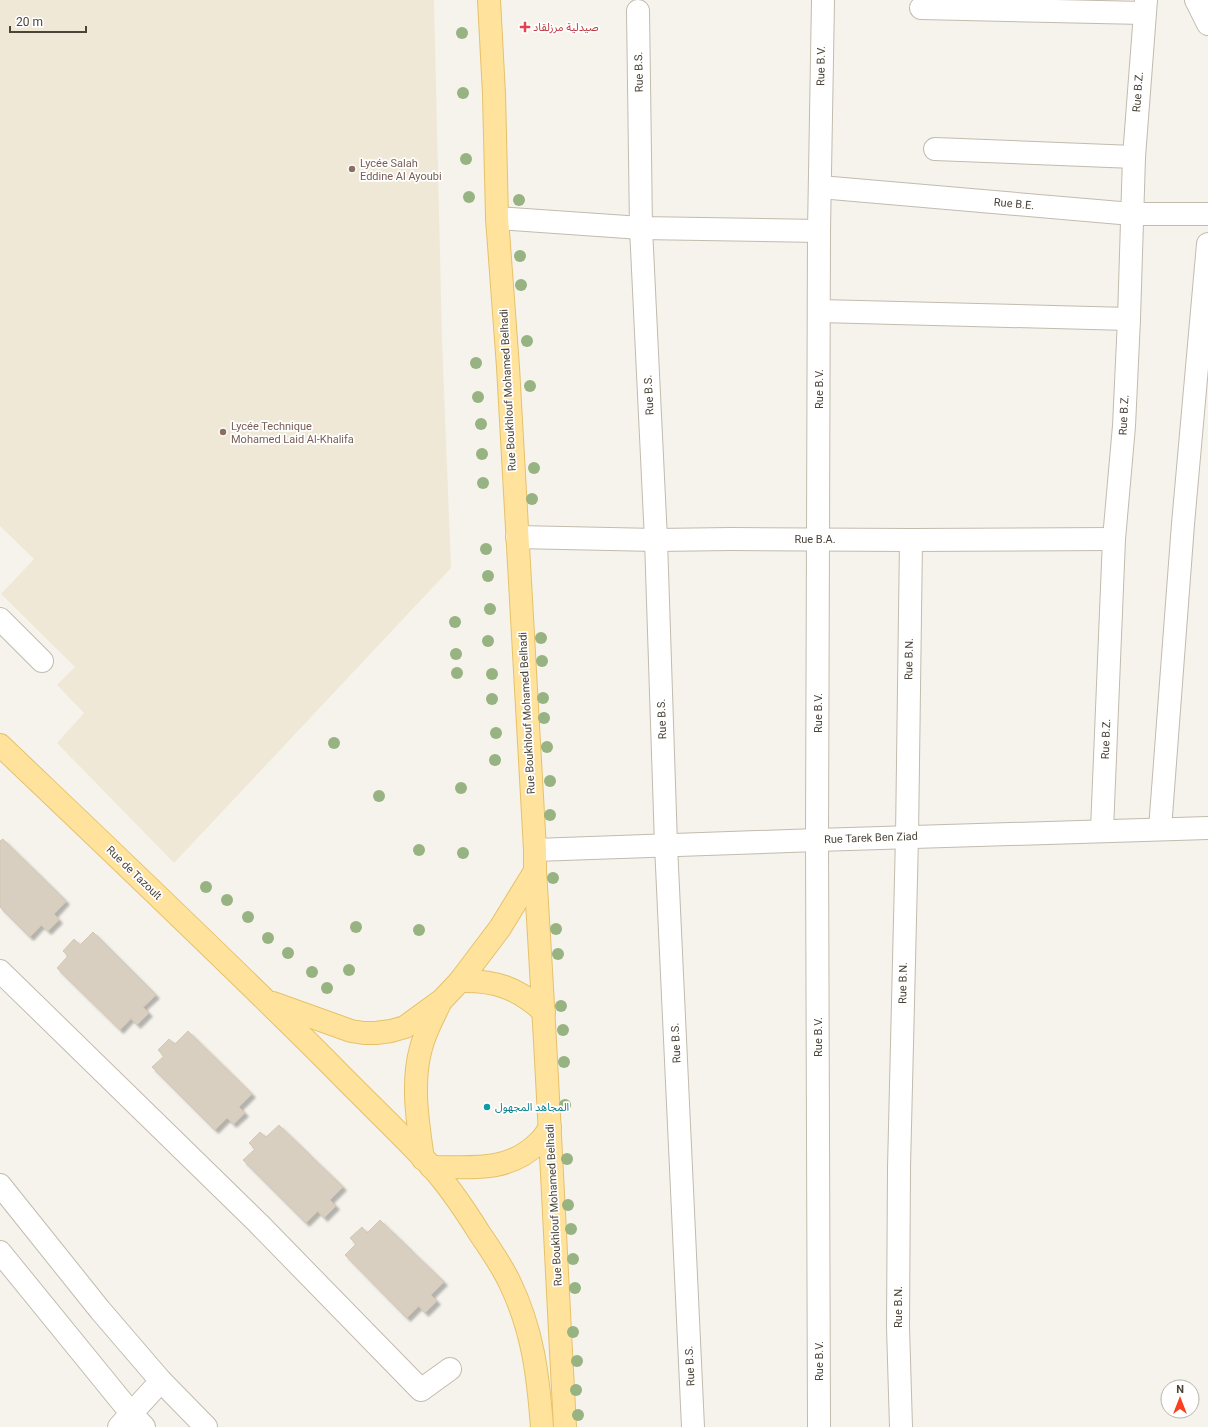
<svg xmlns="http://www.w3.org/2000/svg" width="1208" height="1427" font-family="Roboto,'Noto Sans Arabic',sans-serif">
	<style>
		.education { fill: #efe8d6 }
		.building { fill: #d8cfc1; stroke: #d3c7b4; filter: url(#shadow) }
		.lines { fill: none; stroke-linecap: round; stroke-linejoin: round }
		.minor-casing { stroke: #c2bbae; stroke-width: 24 }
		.major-casing { stroke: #e6c16a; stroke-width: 24 }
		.minor { stroke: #fff; stroke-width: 22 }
		.major { stroke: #ffe39c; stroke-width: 22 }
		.tree { fill: #97b381 }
		.health-dot { fill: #e0444e; stroke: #fff; stroke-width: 1.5 }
		.education-dot { fill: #8d6e63; stroke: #fff; stroke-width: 1.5 }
		.culture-dot { fill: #0f9aa8; stroke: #fff; stroke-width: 1.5 }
		.labels { text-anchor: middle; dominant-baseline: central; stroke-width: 3.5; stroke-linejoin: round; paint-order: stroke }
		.health-label { font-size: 11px; fill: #be3a42; stroke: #fff; text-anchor: start }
		.street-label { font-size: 11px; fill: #4b4439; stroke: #fff }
		.education-label { font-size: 11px; fill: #785e54; stroke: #fff; text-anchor: start }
		.culture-label { font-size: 11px; fill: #0d838f; stroke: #fff; text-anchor: start }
	</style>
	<defs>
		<filter id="shadow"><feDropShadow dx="3.5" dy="3.5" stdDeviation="1" flood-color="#0004"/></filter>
	</defs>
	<rect width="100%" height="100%" fill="#f6f3ec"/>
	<path class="education" d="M 0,0 L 434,0 L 442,339 L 451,568 L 174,863 L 57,743 L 84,713 L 57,685 L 75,667 L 1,594 L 34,559 L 0,526 Z"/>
	<g class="building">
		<path d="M 3,839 L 66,901 L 54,914 L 59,920 L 48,931 L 41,925 L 30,937 L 0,907 L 0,841 Z"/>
		<path d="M 93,932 L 156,995 L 143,1007 L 149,1013 L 137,1025 L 131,1018 L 120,1030 L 57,968 L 68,956 L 63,951 L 74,939 L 80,945 Z"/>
		<path d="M 188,1031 L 252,1094 L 239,1107 L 245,1113 L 233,1124 L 227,1118 L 215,1130 L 152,1067 L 164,1056 L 158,1050 L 169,1039 L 175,1044 Z"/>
		<path d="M 279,1125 L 343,1187 L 330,1200 L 336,1206 L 324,1218 L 318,1211 L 306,1223 L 243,1160 L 255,1149 L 249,1143 L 260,1132 L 266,1137 Z"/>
		<path d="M 380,1220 L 444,1282 L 431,1295 L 437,1301 L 425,1313 L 419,1306 L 407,1318 L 345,1255 L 356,1244 L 350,1238 L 362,1227 L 367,1233 Z"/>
	</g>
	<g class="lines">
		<g class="minor-casing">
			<g id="minor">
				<path d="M 1196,0 L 1208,24"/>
				<path d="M 921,8 L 1144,13"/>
				<path d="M 638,11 L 641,228 L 656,540 L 666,845 L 693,1427"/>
				<path d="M 935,149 L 1134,157"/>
				<path d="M 820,187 L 1132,214 L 1208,214"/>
				<path d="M 497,218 L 641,228 L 819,231"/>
				<path d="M 820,311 L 1129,319"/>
				<path d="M 517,537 L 656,540 L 731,539 L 911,540 L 1114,539"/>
				<path d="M 0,619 L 42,661"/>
				<path d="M 1160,829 L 1183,524 L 1208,244"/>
				<path d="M 1102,830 L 1114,539 L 1124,426 L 1129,319 L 1134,157 L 1146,0"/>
				<path d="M 535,850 L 817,840 L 1208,828"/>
				<path d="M 0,971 L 258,1223 L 421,1390 L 450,1369"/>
				<path d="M 0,1185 L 100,1310 L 161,1381 L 206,1427"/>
				<path d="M 0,1252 L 131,1413 L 144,1427"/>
				<path d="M 119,1427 L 161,1381"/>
				<path d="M 819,1427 L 817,840 L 819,231 L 823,0"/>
				<path d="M 901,1427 L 898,1327 L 899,1168 L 907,837 L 911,540"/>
			</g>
		</g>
		<g class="major-casing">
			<g id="major">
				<path d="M 489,0 L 494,94 L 497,218 L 508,367 L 535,850 L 535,871 C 547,1056 555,1242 565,1427"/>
				<path d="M 0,745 C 110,850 221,955 329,1063 C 362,1097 397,1130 430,1165 C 449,1186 465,1210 480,1234 C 491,1250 502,1266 510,1283 C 533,1331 538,1375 542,1427"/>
				<path d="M 460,981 C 495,980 518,988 544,1012"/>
				<path d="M 273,1003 L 351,1031 L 364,1033 L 376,1033 L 391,1031 L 405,1027 L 442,1000 L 460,981 L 500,928 L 535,871"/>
				<path d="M 423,1159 C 418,1123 411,1084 421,1048 C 425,1032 433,1018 440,1003"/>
				<path d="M 431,1167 C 470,1167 509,1173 539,1142 C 544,1138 547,1132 550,1127"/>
			</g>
		</g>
		<use href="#minor" class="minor"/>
		<use href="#major" class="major"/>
	</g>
	<g class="tree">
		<circle cx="462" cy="33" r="6"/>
		<circle cx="463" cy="93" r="6"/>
		<circle cx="466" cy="159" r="6"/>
		<circle cx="469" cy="197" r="6"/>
		<circle cx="519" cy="200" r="6"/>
		<circle cx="520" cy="256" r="6"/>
		<circle cx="521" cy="285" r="6"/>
		<circle cx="527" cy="341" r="6"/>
		<circle cx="476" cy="363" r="6"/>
		<circle cx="530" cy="386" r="6"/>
		<circle cx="478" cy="397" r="6"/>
		<circle cx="481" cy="424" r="6"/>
		<circle cx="482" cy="454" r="6"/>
		<circle cx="534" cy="468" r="6"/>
		<circle cx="483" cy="483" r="6"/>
		<circle cx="532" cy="499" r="6"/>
		<circle cx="486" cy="549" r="6"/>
		<circle cx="488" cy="576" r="6"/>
		<circle cx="490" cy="609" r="6"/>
		<circle cx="455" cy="622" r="6"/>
		<circle cx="541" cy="638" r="6"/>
		<circle cx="488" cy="641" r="6"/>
		<circle cx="456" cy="654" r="6"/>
		<circle cx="542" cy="661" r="6"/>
		<circle cx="457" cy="673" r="6"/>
		<circle cx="492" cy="674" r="6"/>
		<circle cx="543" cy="698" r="6"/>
		<circle cx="492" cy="699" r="6"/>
		<circle cx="544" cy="718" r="6"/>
		<circle cx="496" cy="733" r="6"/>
		<circle cx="334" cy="743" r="6"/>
		<circle cx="547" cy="747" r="6"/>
		<circle cx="495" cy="760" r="6"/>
		<circle cx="550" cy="781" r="6"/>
		<circle cx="461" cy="788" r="6"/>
		<circle cx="379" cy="796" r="6"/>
		<circle cx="550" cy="815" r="6"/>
		<circle cx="419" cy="850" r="6"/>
		<circle cx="463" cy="853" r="6"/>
		<circle cx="553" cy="878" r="6"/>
		<circle cx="206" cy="887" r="6"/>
		<circle cx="227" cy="900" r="6"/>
		<circle cx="248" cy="917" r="6"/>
		<circle cx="356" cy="927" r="6"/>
		<circle cx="556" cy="929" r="6"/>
		<circle cx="419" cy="930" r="6"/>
		<circle cx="268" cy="938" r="6"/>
		<circle cx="288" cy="953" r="6"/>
		<circle cx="558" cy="954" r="6"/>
		<circle cx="349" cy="970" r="6"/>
		<circle cx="312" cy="972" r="6"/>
		<circle cx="327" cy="988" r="6"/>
		<circle cx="561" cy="1006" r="6"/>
		<circle cx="563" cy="1030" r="6"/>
		<circle cx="564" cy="1062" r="6"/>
		<circle cx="565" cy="1105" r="6"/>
		<circle cx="567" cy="1159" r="6"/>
		<circle cx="568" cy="1205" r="6"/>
		<circle cx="571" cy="1229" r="6"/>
		<circle cx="573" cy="1259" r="6"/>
		<circle cx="575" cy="1288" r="6"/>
		<circle cx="573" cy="1332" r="6"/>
		<circle cx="577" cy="1361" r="6"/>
		<circle cx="576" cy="1390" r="6"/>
		<circle cx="578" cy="1415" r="6"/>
	</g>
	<path class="health-dot" d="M523 21h4v4h4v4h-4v4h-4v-4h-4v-4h4z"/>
	<g class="education-dot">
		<circle cx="352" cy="169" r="4"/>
		<circle cx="223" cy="432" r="4"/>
	</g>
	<circle class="culture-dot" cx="487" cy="1107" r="4"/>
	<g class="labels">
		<g class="health-label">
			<text x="533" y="27">صيدلية مرزلقاد</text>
		</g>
		<g class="street-label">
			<text transform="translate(821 66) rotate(-89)">Rue B.V.</text>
			<text transform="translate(639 72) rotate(-91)">Rue B.S.</text>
			<text transform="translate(1138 92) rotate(-86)">Rue B.Z.</text>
			<text transform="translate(1014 204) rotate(5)">Rue B.E.</text>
			<text transform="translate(819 389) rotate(-90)">Rue B.V.</text>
			<text transform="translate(508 390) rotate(-93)">Rue Boukhlouf Mohamed Belhadi</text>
			<text transform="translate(649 395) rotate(-93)">Rue B.S.</text>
			<text transform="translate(1124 415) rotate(-87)">Rue B.Z.</text>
			<text x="815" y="539">Rue B.A.</text>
			<text transform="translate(909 659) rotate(-89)">Rue B.N.</text>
			<text transform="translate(527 713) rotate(-93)">Rue Boukhlouf Mohamed Belhadi</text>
			<text transform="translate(818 713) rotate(-90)">Rue B.V.</text>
			<text transform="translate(662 719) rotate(-92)">Rue B.S.</text>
			<text transform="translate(1106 739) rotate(-88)">Rue B.Z.</text>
			<text transform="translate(871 838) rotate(-2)">Rue Tarek Ben Ziad</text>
			<text transform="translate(134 873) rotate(44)">Rue de Tazoult</text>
			<text transform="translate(903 983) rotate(-89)">Rue B.N.</text>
			<text transform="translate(818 1037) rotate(-90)">Rue B.V.</text>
			<text transform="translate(676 1043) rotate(-93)">Rue B.S.</text>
			<text transform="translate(554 1205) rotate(-93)">Rue Boukhlouf Mohamed Belhadi</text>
			<text transform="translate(898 1307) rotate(-90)">Rue B.N.</text>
			<text transform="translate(819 1361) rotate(-90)">Rue B.V.</text>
			<text transform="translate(690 1366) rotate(-93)">Rue B.S.</text>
		</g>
		<g class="education-label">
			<text x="360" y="163">Lycée Salah<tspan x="360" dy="13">Eddine Al Ayoubi</tspan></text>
			<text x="231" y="426">Lycée Technique<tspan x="231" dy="13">Mohamed Laid Al-Khalifa</tspan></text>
		</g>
		<g class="culture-label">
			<text x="495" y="1107">المجاهد المجهول</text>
		</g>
	</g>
	<g transform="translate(1180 1399)"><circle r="19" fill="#ffffff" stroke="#b7b4b0"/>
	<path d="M0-3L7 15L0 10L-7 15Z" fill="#fc3f1d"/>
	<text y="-6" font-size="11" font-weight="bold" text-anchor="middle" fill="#4b4439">N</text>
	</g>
	<path d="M10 26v6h76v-6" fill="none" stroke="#4b4439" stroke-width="2"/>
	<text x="16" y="26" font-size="12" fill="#4b4439" stroke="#ffffff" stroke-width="3" paint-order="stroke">20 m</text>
</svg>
